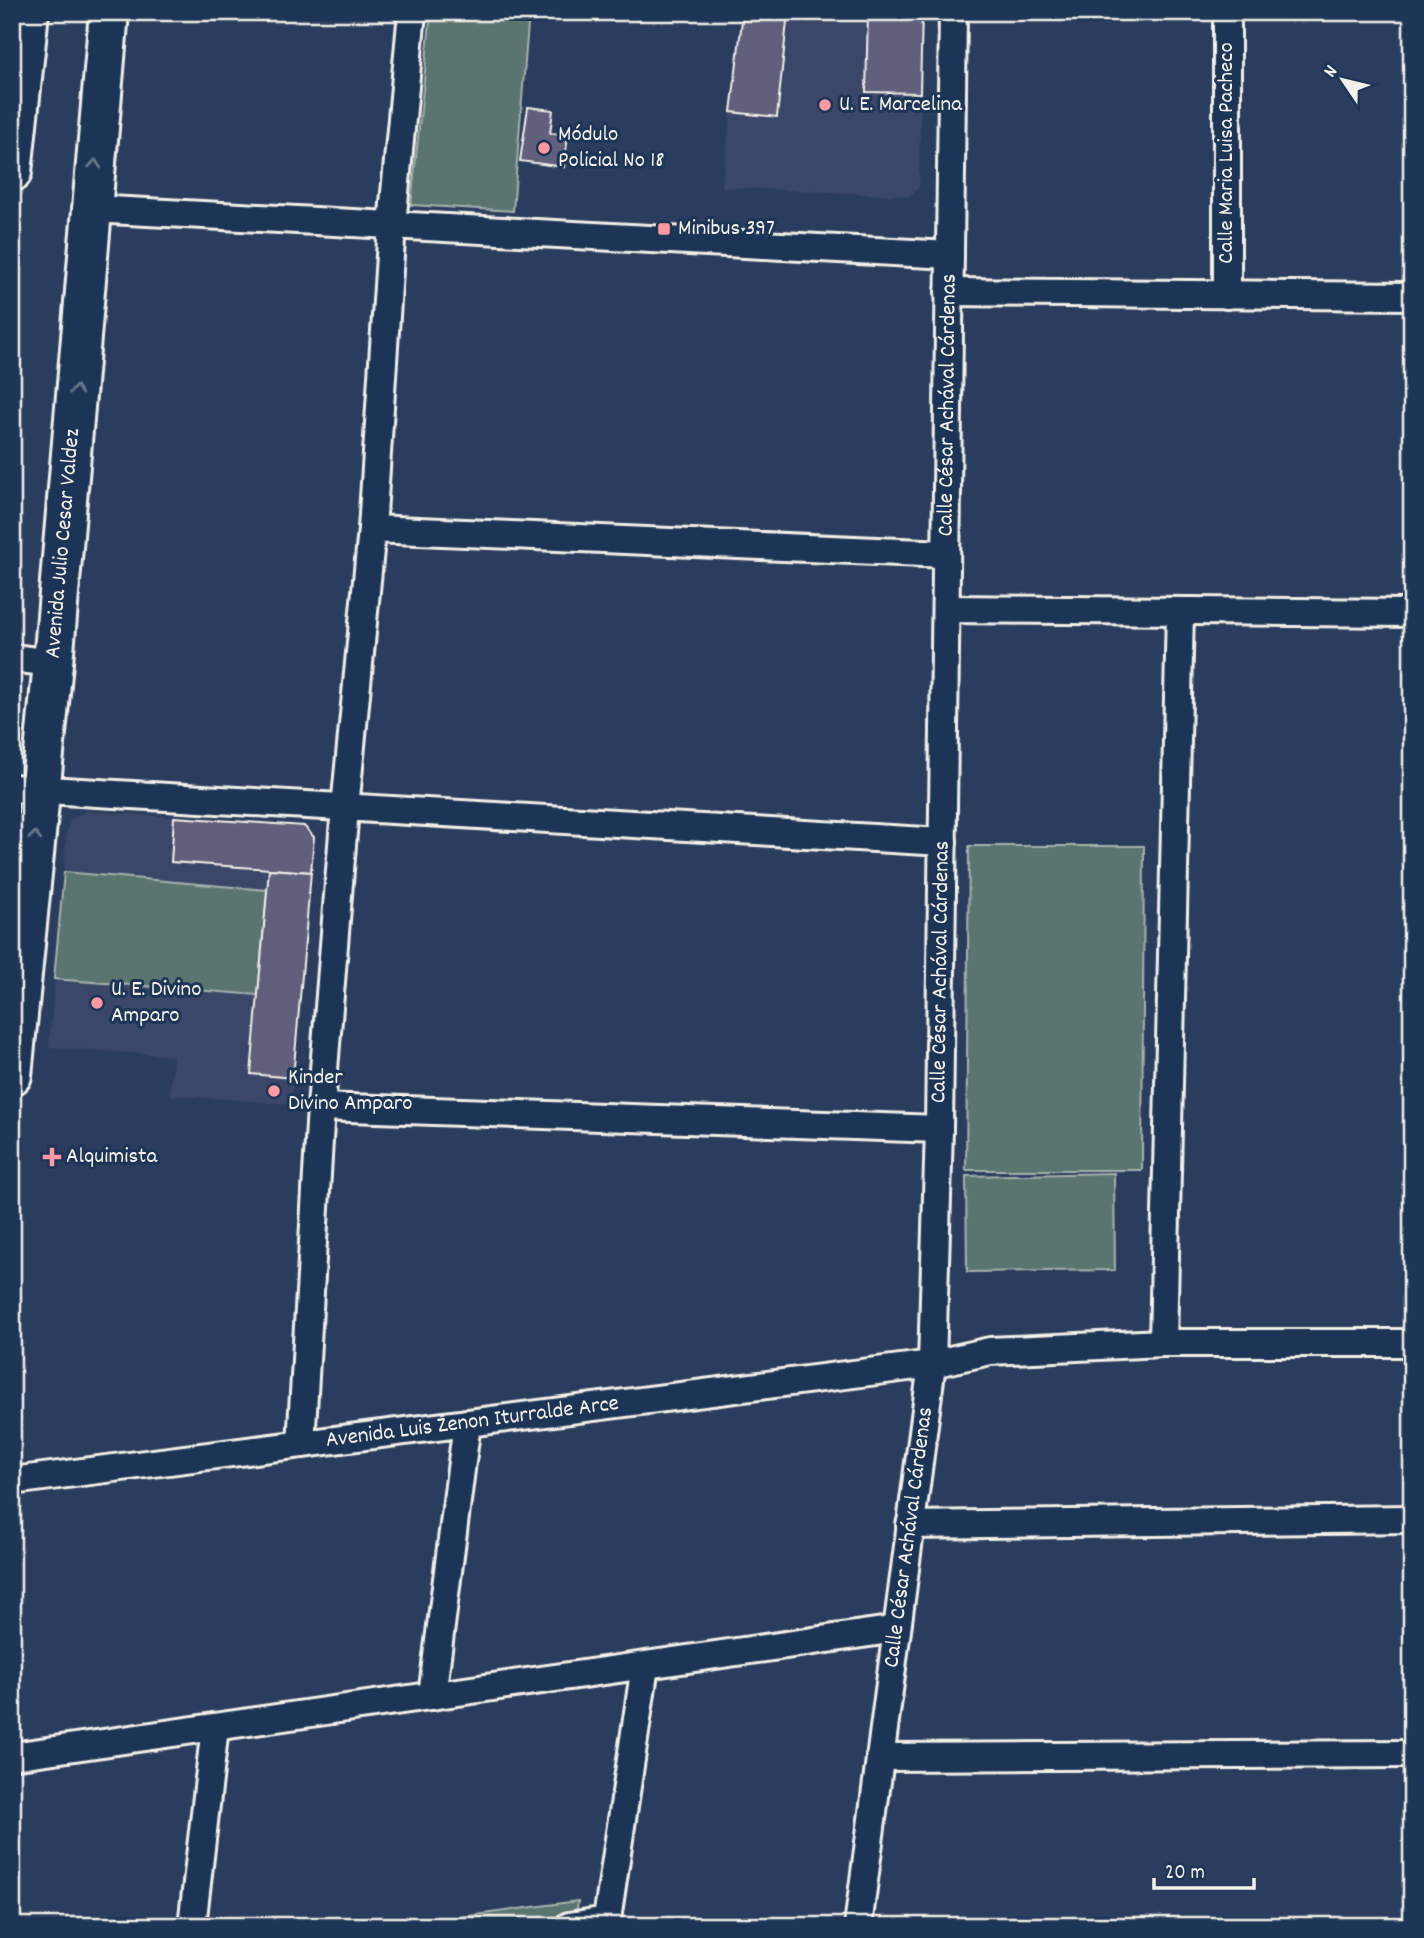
<svg xmlns="http://www.w3.org/2000/svg" width="1424" height="1938" font-family="Dekko,sans-serif">
	<style>
		.built { fill: #3b4767 }
		.green { fill: #5a7470; stroke: #a7b2ac; stroke-width: 2 }
		.building { fill: #615e7c; stroke: #f4f1e8; stroke-width: 2 }
		.lines { fill: none; stroke-linecap: round; stroke-linejoin: round }
		.street-casing { stroke: #f4f1e8; stroke-width: 32 }
		.secondary-casing { stroke: #f4f1e8; stroke-width: 44 }
		.street { stroke: #1d3557; stroke-width: 26 }
		.secondary { stroke: #1d3557; stroke-width: 38 }
		.oneway { stroke: #68778a }
		.poi-dot { fill: #ff9aa2; stroke: #1d3557; stroke-width: 2.5 }
		.labels { text-anchor: middle; dominant-baseline: central; stroke-width: 6; stroke-linejoin: round; paint-order: stroke }
		.poi-label { font-size: 23px; fill: #f4f1e8; stroke: #1d3557; text-anchor: start }
		.street-label { font-size: 23px; fill: #f4f1e8; stroke: #1d3557 }
	</style>
	<rect width="100%" height="100%" fill="#2b3d5e"/>
	<filter id="ink" filterUnits="userSpaceOnUse"><feTurbulence type="fractalNoise" baseFrequency=".0143" numOctaves="2"/><feDisplacementMap in="SourceGraphic" scale="14" xChannelSelector="R" yChannelSelector="G"/><feConvolveMatrix kernelMatrix="1 2 1 2 8 2 1 2 1" color-interpolation-filters="sRGB"/></filter>
	<g filter="url(#ink)">
		<g class="built">
			<path d="M 743,12 L 922,12 L 919,187 L 909,196 L 722,187 Z"/>
			<path d="M 86,811 L 304,826 L 309,830 L 314,837 L 291,1104 L 170,1095 L 173,1056 L 49,1047 L 67,830 L 71,819 Z"/>
		</g>
		<g class="green">
			<path d="M 431,12 L 529,12 L 513,211 L 411,205 Z"/>
			<path d="M 969,846 L 1144,846 L 1142,1170 L 966,1170 Z"/>
			<path d="M 64,872 L 267,890 L 258,995 L 54,979 Z"/>
			<path d="M 1114,1173 L 1115,1270 L 967,1272 L 966,1176 Z"/>
			<path d="M 578,1901 L 575,1926 L 394,1926 Z"/>
		</g>
		<g class="building">
			<path d="M 743,12 L 788,12 L 777,117 L 731,112 Z"/>
			<path d="M 868,12 L 922,12 L 920,93 L 866,92 Z"/>
			<path d="M 528,107 L 553,110 L 550,133 L 568,135 L 564,167 L 520,161 Z"/>
			<path d="M 174,817 L 304,826 L 314,837 L 311,872 L 171,862 Z"/>
			<path d="M 269,869 L 311,872 L 293,1078 L 251,1074 Z"/>
		</g>
		<g class="lines">
			<g class="street-casing">
				<g id="street">
					<path d="M 1227,12 L 1227,295"/>
					<path d="M 91,209 L 950,255"/>
					<path d="M 949,292 L 1412,296"/>
					<path d="M 372,529 L 946,554"/>
					<path d="M 946,609 L 1412,613"/>
					<path d="M 12,658 L 53,663"/>
					<path d="M 12,788 L 943,842"/>
					<path d="M 321,1107 L 939,1129"/>
					<path d="M 1163,1343 L 1180,611"/>
					<path d="M 301,1444 L 321,1107 L 345,808 L 372,529 L 392,225 L 412,12"/>
					<path id="s1" d="M 12,1481 L 932,1364 L 990,1351 L 1163,1343 L 1412,1343"/>
					<path d="M 910,1525 L 1412,1519"/>
					<path d="M 432,1696 L 467,1423"/>
					<path d="M 12,1756 L 897,1629"/>
					<path d="M 880,1757 L 1412,1754"/>
					<path d="M 192,1926 L 215,1727"/>
					<path d="M 569,1926 L 607,1920"/>
					<path d="M 606,1926 L 645,1666"/>
					<path id="s2" d="M 858,1926 L 932,1364 L 939,1129 L 953,12"/>
				</g>
			</g>
			<g class="secondary-casing">
				<g id="secondary">
					<path d="M 12,172 L 29,12"/>
					<path id="s3" d="M 12,1075 L 53,663 L 109,12"/>
				</g>
			</g>
			<use href="#street" class="street"/>
			<use href="#secondary" class="secondary"/>
		</g>
		<defs><path id="oneway-chevron" d="M-2-3.5L2.5 0L-2 3.5" fill="none" stroke-width="1.6" stroke-linecap="round" stroke-linejoin="round" transform="scale(1.75)"/></defs>
		<g class="oneway">
			<use href="#oneway-chevron" transform="translate(95 164) rotate(-85)"/>
			<use href="#oneway-chevron" transform="translate(76 390) rotate(-85)"/>
			<use href="#oneway-chevron" transform="translate(35 836) rotate(-84)"/>
		</g>
	</g>
	<g class="poi-dot">
		<circle cx="825" cy="105" r="7"/>
		<circle cx="544" cy="148" r="7"/>
		<rect x="657" y="222" width="14" height="14" rx="3.5"/>
		<circle cx="97" cy="1003" r="7"/>
		<circle cx="274" cy="1091" r="7"/>
		<path d="M48.5 1146.5h7v7h7v7h-7v7h-7v-7h-7v-7h7z"/>
	</g>
	<g class="labels">
		<g class="poi-label">
			<text x="839" y="105">U. E. Marcelina</text>
			<text x="558" y="135">Módulo<tspan x="558" dy="26">Policial No 18</tspan></text>
			<text x="678" y="229">Minibus 397</text>
			<text x="111" y="990">U. E. Divino<tspan x="111" dy="26">Amparo</tspan></text>
			<text x="288" y="1078">Kinder<tspan x="288" dy="26">Divino Amparo</tspan></text>
			<text x="66" y="1157">Alquimista</text>
		</g>
		<g class="street-label">
			<text transform="translate(1227 153) rotate(-90)">Calle Maria Luisa Pacheco</text>
			<text stroke="none"><textPath href="#s2" startOffset="1526">Calle César Achával Cárdenas</textPath></text>
			<text stroke="none"><textPath href="#s3" startOffset="534">Avenida Julio Cesar Valdez</textPath></text>
			<text stroke="none"><textPath href="#s2" startOffset="959">Calle César Achával Cárdenas</textPath></text>
			<text stroke="none"><textPath href="#s1" startOffset="464">Avenida Luis Zenon Iturralde Arce</textPath></text>
			<text stroke="none"><textPath href="#s2" startOffset="392">Calle César Achával Cárdenas</textPath></text>
		</g>
	</g>
	<rect width="1424" height="1938" fill="none" stroke="#1d3557" stroke-width="42"/>
	<rect x="21" y="21" width="1382" height="1896" fill="none" stroke="#f4f1e8" stroke-width="2.5" filter="url(#ink)"/>
	<g transform="translate(1343 80) rotate(305)" stroke="#1d3557" stroke-width="5" paint-order="stroke">
	<path d="M0-5L12 26L0 18L-12 26Z" fill="#f4f1e8"/>
	<text y="-10" font-size="19" font-weight="bold" text-anchor="middle" fill="#f4f1e8">N</text>
	</g>
	<path d="M1154 1878v10h100v-10" fill="none" stroke="#f4f1e8" stroke-width="3.5"/>
	<text x="1165" y="1878" font-size="21" fill="#f4f1e8" stroke="#1d3557" stroke-width="5" paint-order="stroke">20 m</text>
</svg>
